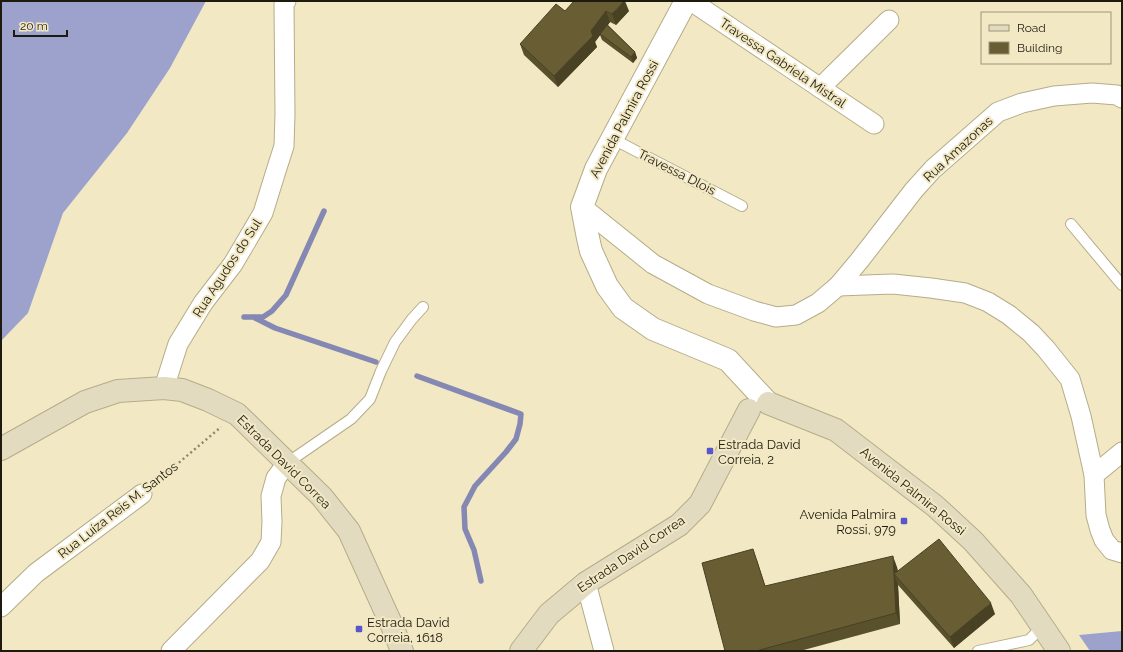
<svg xmlns="http://www.w3.org/2000/svg" width="1123" height="652" font-family="Raleway,sans-serif">
	<style>
		.forest { fill: #9da2cc }
		.lines { fill: none; stroke-linecap: round; stroke-linejoin: round }
		.stream { stroke: #8488b2; stroke-width: 5.5 }
		.service-casing { stroke: #b5ac89; stroke-width: 12 }
		.minor-casing { stroke: #b5ac89; stroke-width: 21 }
		.tertiary-casing { stroke: #b5ac89; stroke-width: 24 }
		.secondary-casing { stroke: #b5ac89; stroke-width: 24 }
		.path { stroke: #8c866d; stroke-width: 2.5; stroke-dasharray: 2 3; stroke-linecap: butt }
		.service { stroke: #fff; stroke-width: 10 }
		.minor { stroke: #fff; stroke-width: 19 }
		.tertiary { stroke: #fff; stroke-width: 22 }
		.secondary { stroke: #e2dbc0; stroke-width: 22 }
		.wall { fill: #59502c }
		.shaded-wall { fill: #494124 }
		.building { fill: #685d33; stroke: #494124 }
		.poi-dot { fill: #5955cd; stroke: #f2e8c4; stroke-width: 1.5 }
		.labels { text-anchor: middle; dominant-baseline: central; stroke-width: 4; stroke-linejoin: round; paint-order: stroke }
		.street-label { font-size: 13px; fill: #1e1b0e; stroke: #f2e8c4 }
		.poi-label { font-size: 13px; fill: #1e1b0e; stroke: #f2e8c4; text-anchor: start }
	</style>
	<rect width="100%" height="100%" fill="#f2e8c4"/>
	<g class="forest">
		<path d="M 1,1 L 206,1 L 170,68 L 127,133 L 63,213 L 28,313 L 1,341 Z"/>
		<path d="M 1122,631 L 1122,651 L 1090,651 L 1079,635 Z"/>
	</g>
	<g class="lines">
		<g class="stream">
			<path d="M 244,317 L 263,317 L 272,311 L 286,295 L 324,211"/>
			<path d="M 255,318 L 275,328 L 376,362"/>
			<path d="M 417,376 L 521,414 L 520,424 L 516,439 L 506,452 L 475,486 L 464,507 L 465,529 L 474,550 L 481,581"/>
		</g>
		<g class="service-casing">
			<g id="service">
				<path d="M 611,138 L 742,206"/>
				<path d="M 1071,224 L 1122,285"/>
				<path d="M 287,463 L 351,419 L 370,399 L 381,371 L 395,342 L 412,319 L 423,307"/>
				<path d="M 978,651 L 1029,640 L 1042,627"/>
			</g>
		</g>
		<g class="minor-casing">
			<g id="minor">
				<path d="M 691,1 L 874,124"/>
				<path d="M 820,88 L 889,20"/>
				<path d="M 582,207 L 653,264 L 708,294 L 754,311 L 776,317 L 796,315 L 818,303 L 838,286 L 859,261 L 914,190 L 933,169 L 998,112 L 1022,103 L 1054,96 L 1092,93 L 1117,95 L 1122,98"/>
				<path d="M 838,286 L 893,284 L 931,288 L 965,293 L 988,302 L 1009,315 L 1031,333 L 1046,349 L 1070,379 L 1081,416 L 1094,475 L 1096,515 L 1100,530 L 1104,540 L 1112,550 L 1122,553"/>
				<path d="M 164,388 L 178,344 L 203,303 L 233,264 L 263,213 L 276,171 L 284,146 L 285,114 L 284,4 L 286,1"/>
				<path d="M 1094,475 L 1122,452"/>
				<path d="M 586,583 L 604,651"/>
				<path d="M 1,607 L 36,573 L 142,494"/>
				<path d="M 171,651 L 260,561 L 271,542 L 272,522 L 271,496 L 276,478 L 287,463"/>
			</g>
		</g>
		<g class="tertiary-casing">
			<path id="tertiary" d="M 686,1 L 596,169 L 582,207 L 588,238 L 591,251 L 607,286 L 623,308 L 653,329 L 728,360 L 766,401"/>
		</g>
		<g class="secondary-casing">
			<g id="secondary">
				<path d="M 768,403 L 836,430 L 935,506 L 973,541 L 1021,595 L 1059,651"/>
				<path d="M 1,449 L 85,402 L 118,391 L 164,388 L 182,390 L 208,400 L 237,414 L 322,497 L 349,531 L 393,628 L 402,651"/>
				<path d="M 521,651 L 549,614 L 586,583 L 679,525 L 700,504 L 749,410"/>
			</g>
		</g>
		<path class="path" d="M 156,482 L 221,427"/>
		<use href="#service" class="service"/>
		<use href="#minor" class="minor"/>
		<use href="#tertiary" class="tertiary"/>
		<use href="#secondary" class="secondary"/>
	</g>
	<g class="wall">
		<path d="M 565,11 L 629,11 L 616,25 L 610,22 L 608,25 L 635,52 L 637,58 L 633,63 L 602,40 L 600,35 L 595,42 L 597,47 L 558,87 L 524,55 L 520,44 Z"/>
		<path d="M 757,560 L 765,586 L 897,567 L 898,571 L 995,614 L 954,648 L 898,585 L 900,624 L 800,651 L 725,651 Z"/>
	</g>
	<g class="shaded-wall">
		<path d="M 624,1 L 625,1 L 629,11 L 616,25 L 612,14 Z"/>
		<path d="M 606,11 L 610,22 L 595,42 L 597,47 L 558,87 L 554,76 Z"/>
		<path d="M 635,52 L 637,58 L 633,63 L 631,57 Z"/>
		<path d="M 893,556 L 897,567 L 898,578 L 894,574 Z"/>
		<path d="M 894,574 L 898,585 L 900,624 L 896,613 Z"/>
		<path d="M 991,603 L 995,614 L 954,648 L 950,637 Z"/>
	</g>
	<g class="building">
		<path d="M 574,1 L 624,1 L 612,14 L 606,11 L 591,31 L 593,36 L 554,76 L 520,44 L 556,4 L 565,11 Z"/>
		<path d="M 607,25 L 635,52 L 631,57 L 600,34 Z"/>
		<path d="M 939,539 L 991,603 L 950,637 L 894,574 Z"/>
		<path d="M 753,549 L 765,586 L 893,556 L 896,613 L 756,651 L 725,651 L 702,563 Z"/>
	</g>
	<g class="poi-dot">
		<rect x="706" y="447" width="8" height="8" rx="2"/>
		<rect x="900" y="517" width="8" height="8" rx="2"/>
		<rect x="355" y="625" width="8" height="8" rx="2"/>
	</g>
	<g class="labels">
		<g class="street-label">
			<text transform="translate(783 63) rotate(34)">Travessa Gabriela Mistral</text>
			<text transform="translate(624 119) rotate(-62)">Avenida Palmira Rossi</text>
			<text transform="translate(958 149) rotate(-43)">Rua Amazonas</text>
			<text transform="translate(677 172) rotate(27)">Travessa Dlois</text>
			<text transform="translate(227 268) rotate(-57)">Rua Agudos do Sul</text>
			<text transform="translate(284 462) rotate(45)">Estrada David Correa</text>
			<text transform="translate(913 491) rotate(39)">Avenida Palmira Rossi</text>
			<text transform="translate(118 510) rotate(-38)">Rua Luíza Reis M. Santos</text>
			<text transform="translate(631 554) rotate(-34)">Estrada David Correa</text>
		</g>
		<g class="poi-label">
			<text x="718" y="444">Estrada David<tspan x="718" dy="15">Correia, 2</tspan></text>
			<text x="896" y="514" text-anchor="end">Avenida Palmira<tspan x="896" dy="15">Rossi, 979</tspan></text>
			<text x="367" y="622">Estrada David<tspan x="367" dy="15">Correia, 1618</tspan></text>
		</g>
	</g>
	<rect width="1123" height="652" fill="none" stroke="#1e1b0e" stroke-width="4"/>
	<rect x="981" y="12" width="130" height="52" fill="#f2e8c4" stroke="#9d967b"/>
	<rect x="989" y="25" width="20" height="6" fill="#e2dbc0" stroke="#9d967b"/>
	<text x="1017" y="32" font-size="12" fill="#1e1b0e">Road</text>
	<rect x="989" y="42" width="20" height="12" fill="#685d33" stroke="#9d967b"/>
	<text x="1017" y="52" font-size="12" fill="#1e1b0e">Building</text>
	<path d="M14 30v6h53v-6" fill="none" stroke="#1e1b0e" stroke-width="2"/>
	<text x="20" y="30" font-size="12" fill="#1e1b0e" stroke="#f2e8c4" stroke-width="3" paint-order="stroke">20 m</text>
</svg>
